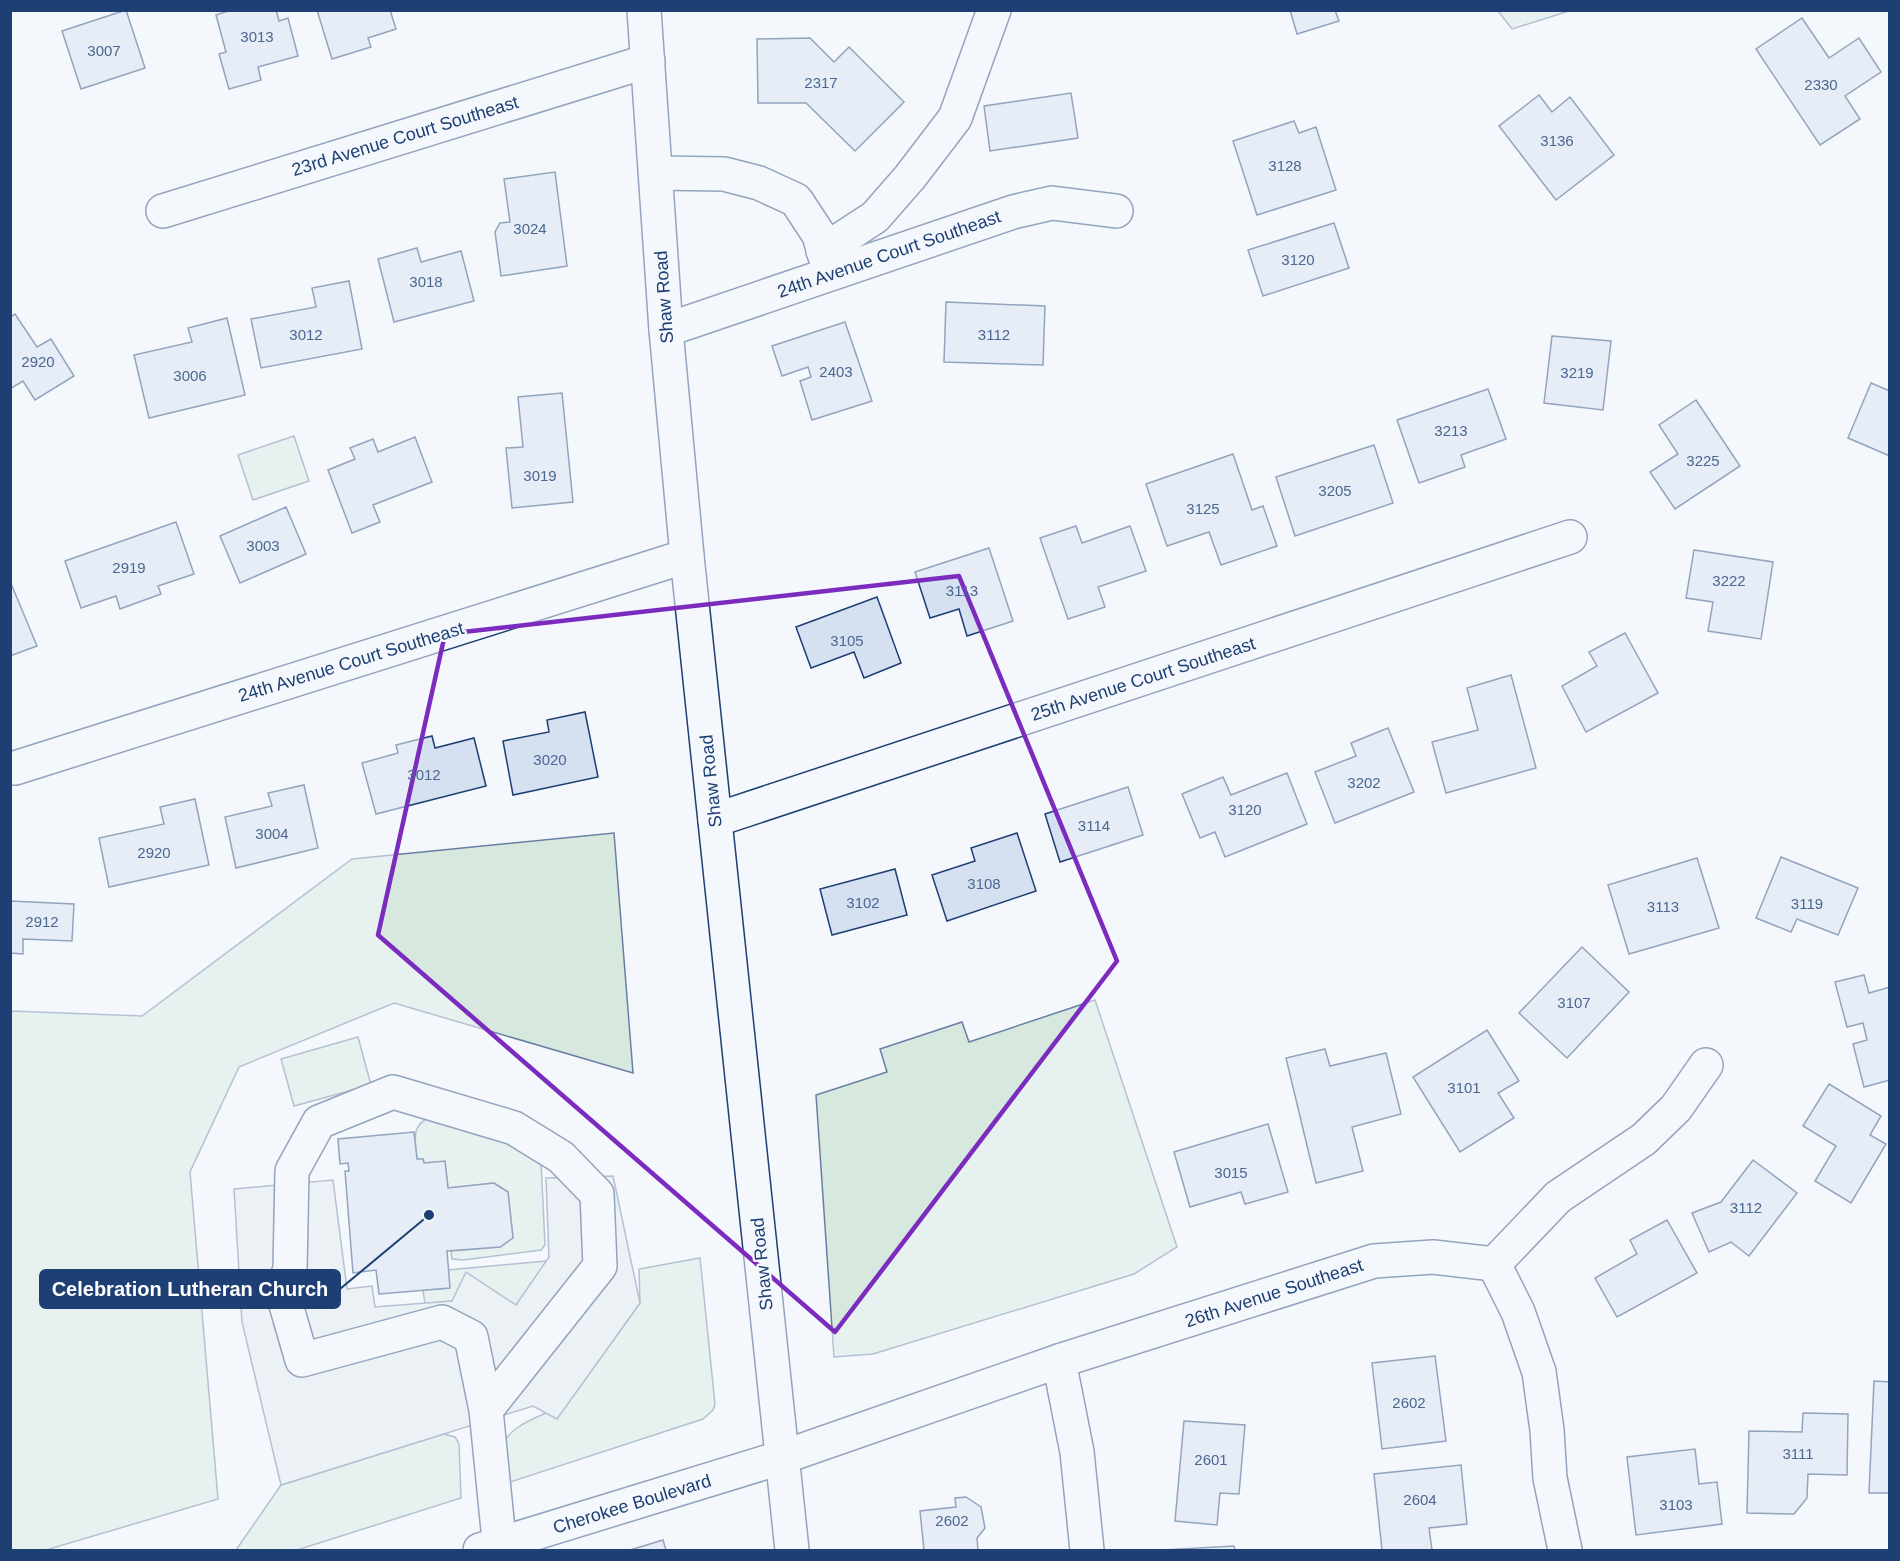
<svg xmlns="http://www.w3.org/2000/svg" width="1900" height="1561" font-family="Arial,sans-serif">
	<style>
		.green { fill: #d7e8df; stroke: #687fa3; stroke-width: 1.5 }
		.parking { fill: #e3e8f0; stroke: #687fa3; stroke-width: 1.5 }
		.building { fill: #d5e0f0; stroke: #1d3f73; stroke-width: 1.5 }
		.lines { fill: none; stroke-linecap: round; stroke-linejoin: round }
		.minor-casing { stroke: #1d3f73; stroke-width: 36 }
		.major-casing { stroke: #1d3f73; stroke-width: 36 }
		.minor { stroke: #f4f7fb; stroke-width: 33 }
		.major { stroke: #f4f7fb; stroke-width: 33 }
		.marked { fill: none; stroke: #7b2cbf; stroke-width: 4.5; stroke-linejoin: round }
		.labels { text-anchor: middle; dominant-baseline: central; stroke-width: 4.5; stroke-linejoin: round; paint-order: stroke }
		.number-label { font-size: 15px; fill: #4b6792 }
		.street-label { font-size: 18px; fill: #1d3f73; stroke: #f4f7fb }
		.leader { fill: none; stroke: #1d3f73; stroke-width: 2 }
		.callout-dot { fill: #1d3f73; stroke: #f4f7fb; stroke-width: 2 }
		.callout { fill: #1d3f73; stroke: #1d3f73; stroke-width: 2 }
		.callout-label { font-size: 20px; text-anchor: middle; font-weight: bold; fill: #fff }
	</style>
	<rect width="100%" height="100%" fill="#f4f7fb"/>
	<g class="green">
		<path d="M 1498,11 L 1569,11 L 1512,29 Z"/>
		<path d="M 294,436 L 309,481 L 253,500 L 238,455 Z"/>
		<path d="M 614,833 L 633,1073 L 394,1003 L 239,1067 L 190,1172 L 218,1499 L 46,1550 L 11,1550 L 11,1011 L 142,1016 L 352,859 Z"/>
		<path d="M 1095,1000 L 1177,1247 L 1134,1274 L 873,1354 L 834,1357 L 816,1095 L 887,1072 L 880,1049 L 962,1022 L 969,1042 Z"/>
		<path d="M 358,1037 L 371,1085 L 294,1106 L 281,1059 Z"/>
		<path d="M 433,1114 L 514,1139 L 541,1162 L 545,1245 L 541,1250 L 463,1260 L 452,1259 L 451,1251 L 500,1247 L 513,1238 L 508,1192 L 494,1183 L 448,1188 L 445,1162 L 424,1163 L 423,1159 L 417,1159 C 415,1135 410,1128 433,1114 Z"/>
		<path d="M 700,1258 L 715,1404 L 713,1410 L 703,1419 L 504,1484 C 502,1475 500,1465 500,1456 C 501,1432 527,1421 546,1413 L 557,1418 L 640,1303 L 639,1269 Z"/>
		<path d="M 547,1261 L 499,1330 L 453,1301 L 425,1304 L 423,1290 L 449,1288 L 448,1270 Z"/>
		<path d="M 444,1434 L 455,1437 L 459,1444 L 461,1498 L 297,1550 L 236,1550 L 281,1485 Z"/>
	</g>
	<path class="parking" d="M 613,1176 L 640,1303 L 557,1419 L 533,1406 L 281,1485 L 242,1322 L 234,1189 L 333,1180 L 347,1289 L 372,1286 L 375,1307 L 452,1301 L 466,1272 L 516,1305 L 549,1257 L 546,1178 Z"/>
	<g class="building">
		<path d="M 126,10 L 145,68 L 81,89 L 62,31 Z"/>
		<path d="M 231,10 L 276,10 L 279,21 L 288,18 L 298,56 L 258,67 L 261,80 L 229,89 L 219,54 L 226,52 L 216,15 Z"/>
		<path d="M 317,10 L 390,10 L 396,29 L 368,38 L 371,47 L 332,59 Z"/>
		<path d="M 1290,10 L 1335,10 L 1339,21 L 1297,34 Z"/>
		<path d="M 1802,18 L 1829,58 L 1859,38 L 1881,72 L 1845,96 L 1860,119 L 1820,145 L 1756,49 Z"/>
		<path d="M 810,38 L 834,62 L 849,47 L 904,102 L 855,151 L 806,103 L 758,103 L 757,39 Z"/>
		<path d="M 1071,93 L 1078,138 L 990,151 L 984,106 Z"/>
		<path d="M 1539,95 L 1552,112 L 1570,97 L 1614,155 L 1556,200 L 1499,126 Z"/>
		<path d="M 1294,121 L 1299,133 L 1316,127 L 1336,190 L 1257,215 L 1233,141 Z"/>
		<path d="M 555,172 L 567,266 L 501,276 L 495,232 L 500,223 L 510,222 L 504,179 Z"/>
		<path d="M 1334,223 L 1349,268 L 1263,296 L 1248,250 Z"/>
		<path d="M 417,248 L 421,262 L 461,251 L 474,301 L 394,322 L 378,259 Z"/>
		<path d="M 349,281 L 362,349 L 261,368 L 251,319 L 316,307 L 312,288 Z"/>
		<path d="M 946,302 L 1045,306 L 1043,365 L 944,362 Z"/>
		<path d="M 15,314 L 37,347 L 51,339 L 74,376 L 35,400 L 23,381 L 10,389 L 10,317 Z"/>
		<path d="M 227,318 L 245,395 L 149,418 L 134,355 L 192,342 L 188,328 Z"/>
		<path d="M 845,322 L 872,401 L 812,420 L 800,381 L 811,377 L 808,367 L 782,376 L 772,346 Z"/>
		<path d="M 1552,336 L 1611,341 L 1603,410 L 1544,403 Z"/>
		<path d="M 1871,383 L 1890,391 L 1890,456 L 1848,438 Z"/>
		<path d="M 1488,389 L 1506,439 L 1461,455 L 1465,467 L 1419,483 L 1397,420 Z"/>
		<path d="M 562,393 L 573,502 L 512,508 L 506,448 L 523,447 L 518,397 Z"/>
		<path d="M 1696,400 L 1740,466 L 1675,509 L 1650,472 L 1678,454 L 1659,425 Z"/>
		<path d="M 415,437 L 432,482 L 373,505 L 380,522 L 352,533 L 328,470 L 355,459 L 350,448 L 373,439 L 378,452 Z"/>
		<path d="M 1374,445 L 1393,503 L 1295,536 L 1276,477 Z"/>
		<path d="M 1233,454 L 1252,510 L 1263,506 L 1277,546 L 1221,565 L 1209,532 L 1167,546 L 1146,484 Z"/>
		<path d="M 286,507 L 306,554 L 240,583 L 220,536 Z"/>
		<path d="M 176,522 L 194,574 L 158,586 L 161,594 L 120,609 L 116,596 L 81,608 L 65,561 Z"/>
		<path d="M 1076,526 L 1082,543 L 1130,526 L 1146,571 L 1098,587 L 1105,607 L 1068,619 L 1040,538 Z"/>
		<path d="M 989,548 L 1013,621 L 967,636 L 959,609 L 930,618 L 915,572 Z"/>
		<path d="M 1694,550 L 1773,562 L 1761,639 L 1708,631 L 1713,602 L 1686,598 Z"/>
		<path d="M 10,581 L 37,646 L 10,656 Z"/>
		<path d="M 877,597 L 901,663 L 864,678 L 854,652 L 811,668 L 796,627 Z"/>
		<path d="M 1625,633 L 1658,693 L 1586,732 L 1562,686 L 1597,666 L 1589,652 Z"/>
		<path d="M 1511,675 L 1536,768 L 1446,793 L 1432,742 L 1478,730 L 1467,688 Z"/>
		<path d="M 585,712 L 598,777 L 513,795 L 503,741 L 549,732 L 547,720 Z"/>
		<path d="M 1388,728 L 1414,792 L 1335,823 L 1315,772 L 1356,756 L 1351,743 Z"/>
		<path d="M 432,736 L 435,748 L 474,738 L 486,786 L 376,814 L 362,763 L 398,753 L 396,745 Z"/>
		<path d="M 1287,773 L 1307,824 L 1225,857 L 1215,832 L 1200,838 L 1182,794 L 1223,777 L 1231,795 Z"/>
		<path d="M 304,785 L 318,848 L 236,868 L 225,817 L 272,806 L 268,793 Z"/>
		<path d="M 1128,787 L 1143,835 L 1060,862 L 1045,814 Z"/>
		<path d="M 195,799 L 209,865 L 109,887 L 99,838 L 164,824 L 160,807 Z"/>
		<path d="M 1017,833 L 1036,891 L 947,921 L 932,875 L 975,861 L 971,848 Z"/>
		<path d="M 1781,857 L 1858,888 L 1838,935 L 1797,919 L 1791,932 L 1756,918 Z"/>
		<path d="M 1697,858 L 1719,928 L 1629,954 L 1608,885 Z"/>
		<path d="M 895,869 L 907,915 L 832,935 L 820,889 Z"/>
		<path d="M 10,901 L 74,904 L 72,941 L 23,939 L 23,954 L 10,953 Z"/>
		<path d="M 1582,947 L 1629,992 L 1567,1058 L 1519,1013 Z"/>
		<path d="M 1864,975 L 1869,993 L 1890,987 L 1890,1080 L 1864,1087 L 1853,1044 L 1867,1040 L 1863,1023 L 1847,1027 L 1835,982 Z"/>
		<path d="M 1487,1030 L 1519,1081 L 1498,1093 L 1514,1118 L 1460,1152 L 1413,1077 Z"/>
		<path d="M 1325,1049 L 1330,1066 L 1386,1053 L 1401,1114 L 1352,1127 L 1363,1171 L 1316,1183 L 1286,1058 Z"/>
		<path d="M 1829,1084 L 1881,1116 L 1870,1135 L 1886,1144 L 1851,1203 L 1815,1181 L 1836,1146 L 1803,1126 Z"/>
		<path d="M 1268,1124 L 1288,1192 L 1245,1204 L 1241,1192 L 1190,1207 L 1174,1152 Z"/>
		<path d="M 414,1132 L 417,1159 L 423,1159 L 424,1163 L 445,1161 L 448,1188 L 494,1183 L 508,1192 L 513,1238 L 500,1247 L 447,1251 L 450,1288 L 379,1294 L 376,1270 L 353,1273 L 345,1171 L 349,1171 L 348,1163 L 340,1164 L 338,1139 Z"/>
		<path d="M 1753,1160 L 1797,1193 L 1749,1256 L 1731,1242 L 1709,1252 L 1692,1213 L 1721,1202 Z"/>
		<path d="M 1667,1220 L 1697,1273 L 1617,1317 L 1595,1278 L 1637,1254 L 1630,1240 Z"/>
		<path d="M 1435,1356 L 1446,1441 L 1382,1449 L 1372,1363 Z"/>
		<path d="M 1874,1381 L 1890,1382 L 1890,1493 L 1869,1493 Z"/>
		<path d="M 1803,1413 L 1848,1414 L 1847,1475 L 1808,1474 L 1807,1498 L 1794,1514 L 1747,1513 L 1749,1431 L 1802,1432 Z"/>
		<path d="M 1184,1421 L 1245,1425 L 1239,1494 L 1220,1493 L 1217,1525 L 1175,1521 Z"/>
		<path d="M 1695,1449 L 1699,1484 L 1717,1482 L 1722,1524 L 1636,1535 L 1627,1457 Z"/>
		<path d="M 1461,1465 L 1467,1524 L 1429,1528 L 1432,1550 L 1382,1550 L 1374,1474 Z"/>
		<path d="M 966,1497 L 981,1507 L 985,1528 L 977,1538 L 978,1550 L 924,1550 L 920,1511 L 956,1507 L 955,1498 Z"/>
		<path d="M 663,1540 L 666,1550 L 630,1550 Z"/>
		<path d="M 1234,1546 L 1235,1550 L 1163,1550 Z"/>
	</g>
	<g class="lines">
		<g class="minor-casing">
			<g id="minor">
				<path d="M 656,173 L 724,174 L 759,183 L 796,200 L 819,235 L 829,270"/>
				<path d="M 163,211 L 648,61"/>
				<path d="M 823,251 L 875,217 L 910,177 L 955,118 L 994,10"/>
				<path d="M 666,330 L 1013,212 L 1052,203 L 1116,211"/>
				<path d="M 15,768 L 687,556"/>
				<path d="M 715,820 L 1570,537"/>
				<path d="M 1494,1264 L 1518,1312 L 1539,1372 L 1547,1430 L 1550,1478 L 1565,1550"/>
				<path d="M 1059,1361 L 1077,1452 L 1087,1550"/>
				<path d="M 486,1410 L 471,1337 L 442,1322 L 302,1360 L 282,1291 L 290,1269 L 292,1171 L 319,1122 L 393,1092 L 514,1128 L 561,1157 L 597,1194 L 600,1266 L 486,1410 L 500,1550"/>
				<path d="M 480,1550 L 783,1457 L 1059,1361 L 1374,1261 L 1433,1257 L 1494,1264 L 1558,1197 L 1644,1139 L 1676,1108 L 1706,1065"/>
			</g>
		</g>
		<g class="major-casing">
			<path id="major" d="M 644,10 L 666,330 L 687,556 L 792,1550"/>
		</g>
		<use href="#minor" class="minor"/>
		<use href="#major" class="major"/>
	</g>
	<path d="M0 0H1900V1561H0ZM 959,576 L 1117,961 L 835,1332 L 378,935 L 445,634 Z" fill="#f4f7fb" fill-opacity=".55" fill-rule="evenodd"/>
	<path class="marked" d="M 959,576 L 1117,961 L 835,1332 L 378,935 L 445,634 Z"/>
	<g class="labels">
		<g class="number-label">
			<text x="257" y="36">3013</text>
			<text x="104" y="50">3007</text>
			<text x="821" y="82">2317</text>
			<text x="1821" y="84">2330</text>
			<text x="1557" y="140">3136</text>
			<text x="1285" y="165">3128</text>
			<text x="530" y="228">3024</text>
			<text x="1298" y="259">3120</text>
			<text x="426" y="281">3018</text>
			<text x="306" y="334">3012</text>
			<text x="994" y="334">3112</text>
			<text x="38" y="361">2920</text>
			<text x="836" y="371">2403</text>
			<text x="1577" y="372">3219</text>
			<text x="190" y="375">3006</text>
			<text x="1451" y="430">3213</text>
			<text x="1703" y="460">3225</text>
			<text x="540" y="475">3019</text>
			<text x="1335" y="490">3205</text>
			<text x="1203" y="508">3125</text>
			<text x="263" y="545">3003</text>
			<text x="129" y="567">2919</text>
			<text x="1729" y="580">3222</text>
			<text x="962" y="590">3113</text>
			<text x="847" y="640">3105</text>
			<text x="550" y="759">3020</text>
			<text x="424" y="774">3012</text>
			<text x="1364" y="782">3202</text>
			<text x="1245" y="809">3120</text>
			<text x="1094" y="825">3114</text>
			<text x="272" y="833">3004</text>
			<text x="154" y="852">2920</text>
			<text x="984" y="883">3108</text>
			<text x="863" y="902">3102</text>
			<text x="1807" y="903">3119</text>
			<text x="1663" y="906">3113</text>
			<text x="42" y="921">2912</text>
			<text x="1574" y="1002">3107</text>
			<text x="1464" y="1087">3101</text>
			<text x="1231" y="1172">3015</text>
			<text x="1746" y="1207">3112</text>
			<text x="1409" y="1402">2602</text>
			<text x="1798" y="1453">3111</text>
			<text x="1211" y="1459">2601</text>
			<text x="1420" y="1499">2604</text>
			<text x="1676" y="1504">3103</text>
			<text x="952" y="1520">2602</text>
		</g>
		<g class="street-label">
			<text transform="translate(405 136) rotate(-17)">23rd Avenue Court Southeast</text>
			<text transform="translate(889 254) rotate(-19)">24th Avenue Court Southeast</text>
			<text transform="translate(664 297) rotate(-94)">Shaw Road</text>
			<text transform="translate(351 662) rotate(-17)">24th Avenue Court Southeast</text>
			<text transform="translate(1143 679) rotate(-18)">25th Avenue Court Southeast</text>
			<text transform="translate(711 781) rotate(-96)">Shaw Road</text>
			<text transform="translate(762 1264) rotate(-96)">Shaw Road</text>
			<text transform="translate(1274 1293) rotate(-18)">26th Avenue Southeast</text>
			<text transform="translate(632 1504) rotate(-17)">Cherokee Boulevard</text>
		</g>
	</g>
	<path class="leader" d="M429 1215L340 1289"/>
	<circle class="callout-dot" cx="429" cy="1215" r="6"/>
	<rect class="callout" x="40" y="1270" width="300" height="38" rx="6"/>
	<g class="callout-label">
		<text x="190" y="1296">Celebration Lutheran Church</text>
	</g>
	<rect width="1900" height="1561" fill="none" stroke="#1d3f73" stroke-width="24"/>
</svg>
